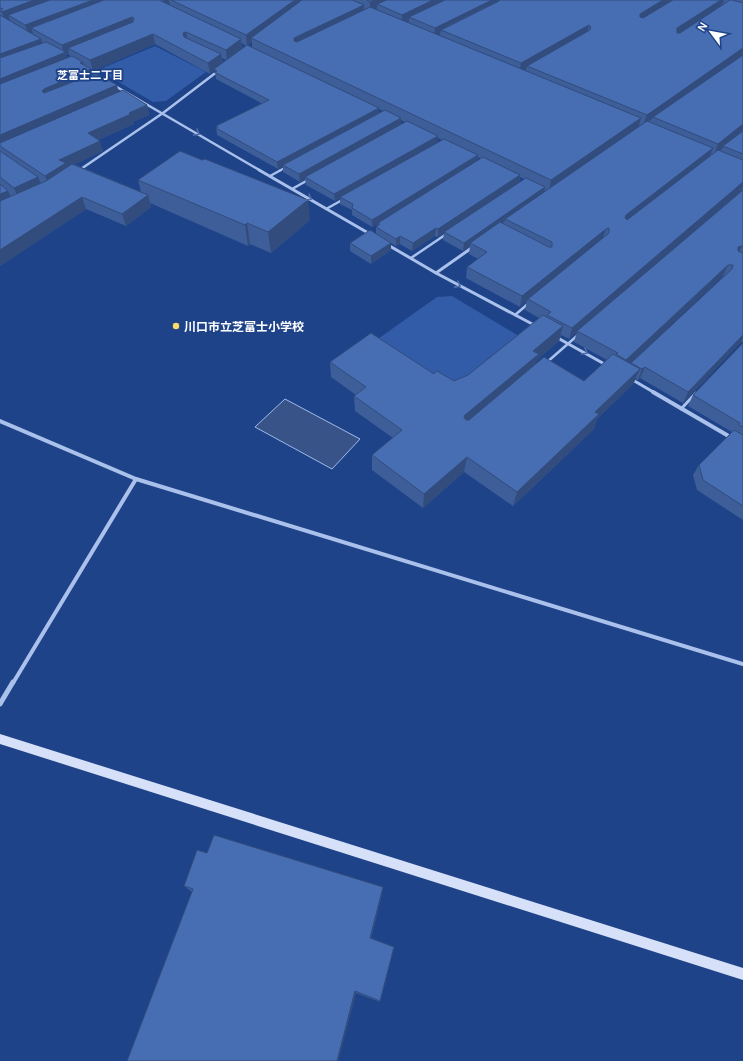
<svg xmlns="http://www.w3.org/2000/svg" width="743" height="1061" font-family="Manrope,'Noto Sans JP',sans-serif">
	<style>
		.green { fill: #325ca7 }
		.water { fill: #385387; stroke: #9dbbed }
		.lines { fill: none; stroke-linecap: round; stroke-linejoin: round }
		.lane-far2 { stroke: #aac1eb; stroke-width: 2 }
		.lane-far1 { stroke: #aac1eb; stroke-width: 2.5 }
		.lane { stroke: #aac1eb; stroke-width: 3 }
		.street-far3 { stroke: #aac1eb; stroke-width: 2.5 }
		.street-far2 { stroke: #aac1eb; stroke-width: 3 }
		.street-far1 { stroke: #aac1eb; stroke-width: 4 }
		.street { stroke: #aac1eb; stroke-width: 5 }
		.secondary { fill: #d6e1f9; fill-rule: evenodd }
		.wall { fill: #3d5e99; fill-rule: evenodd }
		.shaded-wall { fill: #324c7d }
		.building { fill: #476db2; stroke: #324c7d }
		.oneway { stroke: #506fab }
		.poi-dot { fill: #fadd69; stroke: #1f4389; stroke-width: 1.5 }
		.labels { text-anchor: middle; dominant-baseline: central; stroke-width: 4; stroke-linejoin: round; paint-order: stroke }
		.far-neighbourhood-label { font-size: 11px; font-weight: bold; fill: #fff; stroke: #1f4389 }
		.poi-label { font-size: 12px; font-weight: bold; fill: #fff; stroke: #1f4389; text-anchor: start }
	</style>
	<rect width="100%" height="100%" fill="#1f4389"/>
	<g class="green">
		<path d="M 155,46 L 206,72 L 166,101 L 153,102 L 98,70 Z"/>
		<path d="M 452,296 L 522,338 L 454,394 L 375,341 L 437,297 Z"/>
	</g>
	<path class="water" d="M 285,399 L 360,439 L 332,469 L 255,427 Z"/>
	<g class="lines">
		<path class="lane-far2" d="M 279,171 L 286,167"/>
		<g class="lane-far1">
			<path d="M 270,176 L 281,170"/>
			<path d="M 292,189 L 308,180"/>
			<path d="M 326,209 L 344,199"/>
			<path d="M 411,258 L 445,235"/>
			<path d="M 515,315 L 529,303"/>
			<path d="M 546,363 L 578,335"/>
		</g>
		<path class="lane" d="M 681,409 L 696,393"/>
		<g class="street-far3">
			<path d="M 115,86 L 261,171"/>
			<path d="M 78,171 L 163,113 L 218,71"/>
		</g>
		<g class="street-far2">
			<path d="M 259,170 L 370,234"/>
			<path d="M 78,171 L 80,170"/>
			<path d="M 388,245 L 436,273 L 536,326"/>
			<path d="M 436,273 L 473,247"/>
			<path d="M 556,337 L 608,366"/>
			<path d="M 631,379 L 655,393"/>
		</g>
		<g class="street-far1">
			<path d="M 653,392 L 732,438"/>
			<path d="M 0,421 L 136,479 L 743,664"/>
			<path d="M 13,683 L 136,479"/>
		</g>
		<path class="street" d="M 0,704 L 13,682"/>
		<path class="secondary" d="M 0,734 L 743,968 L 743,980 L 0,744 Z"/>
	</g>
	<g class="wall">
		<path d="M 0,0 L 735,0 L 734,1 L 735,1 L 735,0 L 743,0 L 743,342 L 741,342 L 683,403 L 640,378 L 638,380 L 636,379 L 633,384 L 597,419 L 594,429 L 513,506 L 464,472 L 423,508 L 372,470 L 372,455 L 393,438 L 355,411 L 354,396 L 356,395 L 331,377 L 330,362 L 434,374 L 454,381 L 468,375 L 539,318 L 525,310 L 527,301 L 520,307 L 466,278 L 467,267 L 478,259 L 469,254 L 470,246 L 463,251 L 443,240 L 444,233 L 438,237 L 435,236 L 412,251 L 400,244 L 396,246 L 391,243 L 391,250 L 371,264 L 350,251 L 350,243 L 376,234 L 376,227 L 378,225 L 378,224 L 372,227 L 352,215 L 352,210 L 340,204 L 340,198 L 335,201 L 306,185 L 305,179 L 300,182 L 283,172 L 283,166 L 278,169 L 217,135 L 216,126 L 263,104 L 216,79 L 215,70 L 210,74 L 155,44 L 93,71 L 91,70 L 92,74 L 119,92 L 147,105 L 149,115 L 133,122 L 134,124 L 98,140 L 103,151 L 74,164 L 141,192 L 138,180 L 310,220 L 271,253 L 250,244 L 248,246 L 150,203 L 151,207 L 126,226 L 86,209 L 0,266 ZM 252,42 L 252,47 L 248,45 ZM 242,43 L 246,46 L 242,48 ZM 69,54 L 70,56 L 67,58 L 66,55 ZM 222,58 L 226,60 L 223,63 ZM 379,109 L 383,111 L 379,113 ZM 401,120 L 405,122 L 401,124 ZM 438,138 L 442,140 L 438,142 ZM 478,157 L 481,159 L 477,161 ZM 520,177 L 524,179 L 519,183 ZM 741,191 L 742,191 L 689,236 ZM 723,276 L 724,276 L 631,363 L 630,364 L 629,363 ZM 577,332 L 574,342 L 607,360 L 584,381 L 536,363 L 537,360 L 559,341 L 561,335 L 569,339 Z"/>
		<path d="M 743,343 L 743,520 L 697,490 L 693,475 L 699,465 L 732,432 L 688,406 L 693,395 Z"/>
		<path d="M 207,853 L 382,894 L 371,939 L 394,947 L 380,1002 L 356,993 L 338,1061 L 127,1061 L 192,892 L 184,886 Z"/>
	</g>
	<g class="shaded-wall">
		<path d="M 34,0 L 65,0 L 8,15 L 10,20 L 5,22 L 2,12 Z"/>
		<path d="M 93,0 L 106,0 L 31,28 L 33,33 L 29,35 L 25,25 Z"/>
		<path d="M 163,0 L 169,0 L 170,4 L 164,6 Z"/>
		<path d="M 295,0 L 309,0 L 251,38 L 252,42 L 247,46 L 246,35 Z"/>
		<path d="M 374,0 L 398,0 L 377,4 L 377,9 L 370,12 L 370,2 Z"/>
		<path d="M 433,0 L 454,0 L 409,17 L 409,22 L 402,25 L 402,15 Z"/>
		<path d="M 492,0 L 499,0 L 498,7 L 441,30 L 440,35 L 434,38 L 435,28 Z"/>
		<path d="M 663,0 L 677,0 L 637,24 L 640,14 Z"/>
		<path d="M 721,0 L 724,0 L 721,8 L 674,39 L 677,28 Z"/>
		<path d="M 364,5 L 364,15 L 295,49 L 294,38 Z"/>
		<path d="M 132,17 L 134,28 L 68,48 L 69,54 L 66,55 L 69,64 L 0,93 L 0,79 L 64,53 L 62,45 Z"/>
		<path d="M 589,25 L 587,36 L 527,66 L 526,70 L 519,74 L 521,63 Z"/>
		<path d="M 186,32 L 188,43 L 185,43 L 183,33 Z"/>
		<path d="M 153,34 L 155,44 L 93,71 L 90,60 Z"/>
		<path d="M 41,39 L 44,50 L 0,67 L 0,54 Z"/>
		<path d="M 241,39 L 242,49 L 227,61 L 226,50 Z"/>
		<path d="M 743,48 L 743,53 L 741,57 L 653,117 L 652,119 L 643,125 L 647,115 Z"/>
		<path d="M 221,54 L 223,64 L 214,69 L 215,70 L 210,74 L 208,63 Z"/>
		<path d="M 83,62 L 86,71 L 91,69 L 94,81 L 48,101 L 42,91 L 44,89 L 80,63 Z"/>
		<path d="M 117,85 L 120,97 L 0,146 L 0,135 Z"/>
		<path d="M 147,105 L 149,115 L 133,122 L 134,124 L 91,143 L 88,133 L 129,113 Z"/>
		<path d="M 379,108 L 379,115 L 283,165 L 283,166 L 278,169 L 277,162 Z"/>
		<path d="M 401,118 L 401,126 L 305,177 L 305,179 L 300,182 L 299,174 Z"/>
		<path d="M 641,118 L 638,129 L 549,191 L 551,180 Z"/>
		<path d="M 743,124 L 743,129 L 741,133 L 723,146 L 723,148 L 714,155 L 718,144 Z"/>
		<path d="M 438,136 L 438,143 L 340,197 L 340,198 L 335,201 L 334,194 Z"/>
		<path d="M 100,141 L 103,151 L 68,168 L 49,187 L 45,176 L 59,160 Z"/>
		<path d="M 713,148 L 709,159 L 622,226 L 626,215 Z"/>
		<path d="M 478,155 L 477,162 L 378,223 L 378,224 L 372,227 L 372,220 Z"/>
		<path d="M 520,175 L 519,183 L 438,237 L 438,229 Z"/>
		<path d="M 38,177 L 43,189 L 19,200 L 14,188 Z"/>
		<path d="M 743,182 L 743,187 L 741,191 L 578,332 L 577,331 L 577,332 L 569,339 L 572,328 Z"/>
		<path d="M 545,187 L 544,194 L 505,219 L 505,221 L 472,244 L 470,243 L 470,246 L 463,251 L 464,243 Z"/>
		<path d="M 8,191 L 14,203 L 0,209 L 0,194 Z"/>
		<path d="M 148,195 L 151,207 L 126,226 L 122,214 Z"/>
		<path d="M 82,197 L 86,209 L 0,266 L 0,250 Z"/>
		<path d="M 308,200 L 310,220 L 271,253 L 268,232 Z"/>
		<path d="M 247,223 L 250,244 L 248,246 L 245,225 Z"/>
		<path d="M 436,228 L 435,236 L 412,251 L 413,243 Z"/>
		<path d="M 606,229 L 602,240 L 528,299 L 527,301 L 520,307 L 522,296 Z"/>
		<path d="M 400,236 L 400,244 L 396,246 L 396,239 Z"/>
		<path d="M 391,243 L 391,250 L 371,264 L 371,256 Z"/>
		<path d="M 742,246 L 736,258 L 738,247 Z"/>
		<path d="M 728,265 L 723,276 L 622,371 L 626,360 Z"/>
		<path d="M 563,326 L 559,341 L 537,360 L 535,369 L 463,430 L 464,417 L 465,415 L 533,351 Z"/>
		<path d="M 743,335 L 743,338 L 741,342 L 683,403 L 688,392 Z"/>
		<path d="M 645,367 L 640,378 L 638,380 L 642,369 Z"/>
		<path d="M 640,369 L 633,384 L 597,419 L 594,429 L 513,506 L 517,492 L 595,412 Z"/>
		<path d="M 467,457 L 464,472 L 423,508 L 424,494 Z"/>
		<path d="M 383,887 L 382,894 L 370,942 L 370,938 Z"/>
		<path d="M 355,991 L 356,993 L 338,1061 L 337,1061 Z"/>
	</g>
	<g class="building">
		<path d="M 0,0 L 34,0 L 2,12 L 0,11 L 3,9 L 0,8 Z"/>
		<path d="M 50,0 L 93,0 L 25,25 L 8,15 Z"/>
		<path d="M 104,0 L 159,0 L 241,39 L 226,50 L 186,32 L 183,33 L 184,37 L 221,54 L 208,63 L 153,34 L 90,60 L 68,48 L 133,22 L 134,18 L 132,17 L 62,45 L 31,28 Z"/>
		<path d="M 171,0 L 295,0 L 246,35 Z"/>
		<path d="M 302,0 L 352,0 L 364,5 L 294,38 L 294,41 L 297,42 L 370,7 L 641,118 L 551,180 L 251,38 Z"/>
		<path d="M 367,0 L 374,0 L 370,2 Z"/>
		<path d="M 387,0 L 433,0 L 402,15 L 377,4 Z"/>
		<path d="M 445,0 L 492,0 L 435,28 L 409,17 Z"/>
		<path d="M 500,0 L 663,0 L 640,14 L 640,17 L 643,18 L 673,0 L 721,0 L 677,28 L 677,33 L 680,33 L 730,0 L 732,0 L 743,3 L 743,48 L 647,115 L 527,66 L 590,30 L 591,27 L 589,25 L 521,63 L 441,30 L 499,1 Z"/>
		<path d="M 0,15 L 41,39 L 0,54 Z"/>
		<path d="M 46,42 L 66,52 L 0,79 L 0,58 Z"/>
		<path d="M 247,45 L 379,108 L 277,162 L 216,128 L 218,127 L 216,126 L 269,100 L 214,72 L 217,71 L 214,69 Z"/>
		<path d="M 743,55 L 743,124 L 718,144 L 653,117 Z"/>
		<path d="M 72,56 L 83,62 L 80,63 L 91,69 L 44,89 L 42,91 L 44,93 L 96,73 L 117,85 L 0,135 L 0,84 Z"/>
		<path d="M 123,90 L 147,105 L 129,113 L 131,114 L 88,133 L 100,141 L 59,160 L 66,163 L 45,176 L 0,146 L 0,143 Z"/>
		<path d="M 385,110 L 401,118 L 299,174 L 283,165 Z"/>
		<path d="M 407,121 L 438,136 L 334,194 L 305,177 Z"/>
		<path d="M 647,121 L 713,148 L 626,215 L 625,218 L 627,220 L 718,150 L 743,160 L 743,182 L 572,328 L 547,315 L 551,312 L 528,299 L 609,233 L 609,228 L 606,229 L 522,296 L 467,267 L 487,252 L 470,243 L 500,222 L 549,247 L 552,247 L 552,242 L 505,219 Z"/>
		<path d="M 743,131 L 743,154 L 723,146 Z"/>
		<path d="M 444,139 L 478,155 L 372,220 L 352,208 L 353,204 L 340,197 Z"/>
		<path d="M 0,151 L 38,177 L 14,188 L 0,177 Z"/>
		<path d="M 180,151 L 202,160 L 205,159 L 308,200 L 268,232 L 247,223 L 245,225 L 138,180 Z"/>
		<path d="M 483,157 L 520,175 L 438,229 L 436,228 L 413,243 L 400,236 L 396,239 L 376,227 L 380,224 L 378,223 Z"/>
		<path d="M 72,164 L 148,195 L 122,214 L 82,197 L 0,250 L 0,201 L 46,181 Z"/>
		<path d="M 526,178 L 545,187 L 464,243 L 444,232 Z"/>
		<path d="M 0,184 L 8,191 L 0,194 Z"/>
		<path d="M 743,190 L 743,247 L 742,246 L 738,247 L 738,251 L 743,253 L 743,335 L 688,392 L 645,367 L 642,369 L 631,363 L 732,269 L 733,265 L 728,265 L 626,360 L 616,354 L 618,353 L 577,331 Z"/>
		<path d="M 370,230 L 391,243 L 371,256 L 350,243 Z"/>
		<path d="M 543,315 L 563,326 L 533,351 L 539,354 L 465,415 L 464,417 L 466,420 L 469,420 L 544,357 L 584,381 L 613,354 L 640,369 L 595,412 L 599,414 L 517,492 L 467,457 L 424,494 L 372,455 L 402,430 L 354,396 L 366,387 L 330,362 L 371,333 L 434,374 L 437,371 L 454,381 L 468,375 Z"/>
		<path d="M 743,343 L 743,427 L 739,425 L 740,423 L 693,395 Z"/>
		<path d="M 734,430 L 743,435 L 743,506 L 703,480 L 699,465 Z"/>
		<path d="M 214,835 L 383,887 L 370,938 L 394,947 L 380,1001 L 355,991 L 337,1061 L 127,1061 L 193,889 L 184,886 L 197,850 L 207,853 Z"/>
	</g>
	<defs><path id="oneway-chevron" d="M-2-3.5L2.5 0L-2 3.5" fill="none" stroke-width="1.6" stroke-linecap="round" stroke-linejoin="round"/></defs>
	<g class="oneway">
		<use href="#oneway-chevron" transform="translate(197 133) rotate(30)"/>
		<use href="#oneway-chevron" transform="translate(309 198) rotate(30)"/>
		<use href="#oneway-chevron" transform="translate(458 285) rotate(28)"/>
		<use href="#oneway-chevron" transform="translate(585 352) rotate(30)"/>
	</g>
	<circle class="poi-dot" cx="176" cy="326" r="4"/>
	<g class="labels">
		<g class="far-neighbourhood-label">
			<text x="90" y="74">芝富士二丁目</text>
		</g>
		<g class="poi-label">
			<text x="184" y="326">川口市立芝富士小学校</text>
		</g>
	</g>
	<g transform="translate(711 32) rotate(302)" stroke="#1f4389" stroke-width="3" paint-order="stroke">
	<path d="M0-3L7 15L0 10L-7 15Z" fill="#ffffff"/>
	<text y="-6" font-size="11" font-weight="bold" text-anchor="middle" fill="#ffffff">N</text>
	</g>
</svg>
